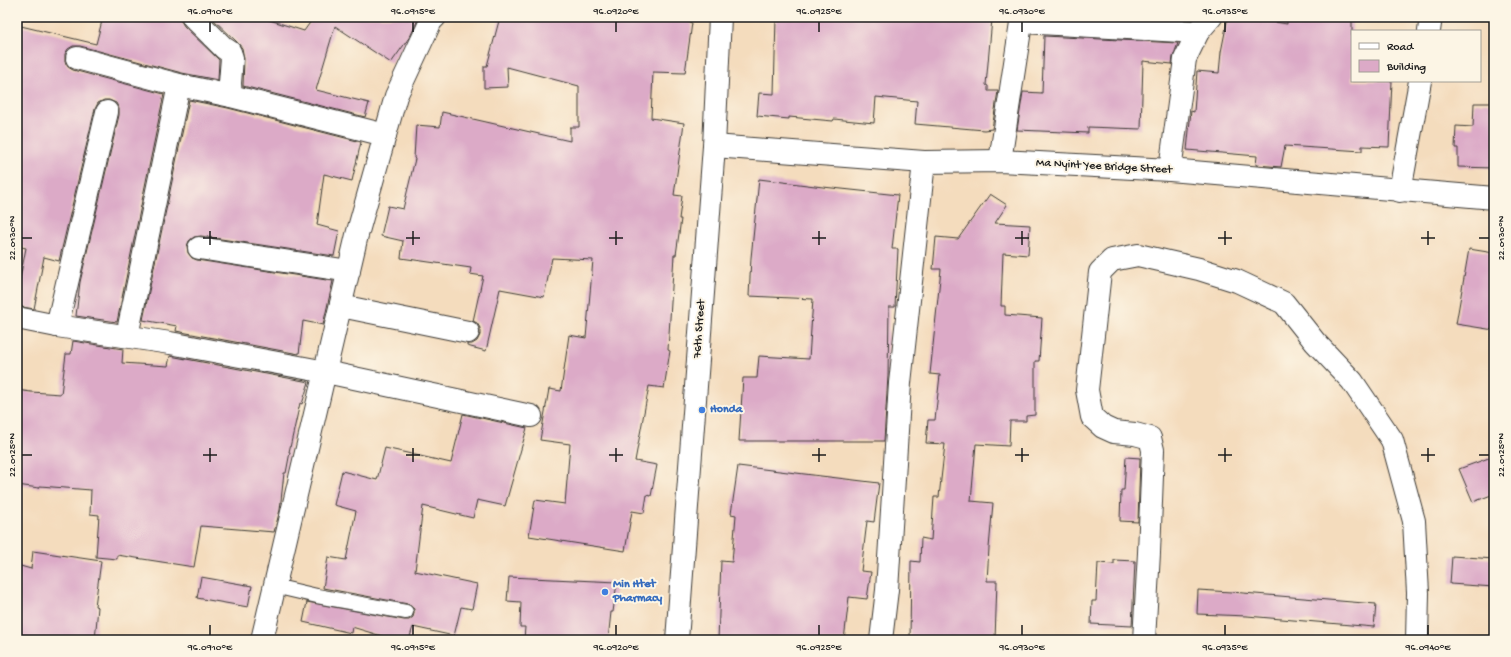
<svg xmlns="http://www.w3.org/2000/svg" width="1511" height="657" font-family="'Gochi Hand',sans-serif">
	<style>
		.building { fill: #dcaac7 }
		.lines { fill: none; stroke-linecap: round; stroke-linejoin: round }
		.service-casing { stroke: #3c3934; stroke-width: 16 }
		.minor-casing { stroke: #3c3934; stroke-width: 24 }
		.tertiary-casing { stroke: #3c3934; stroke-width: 24 }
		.service { stroke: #fff; stroke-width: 14 }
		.minor { stroke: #fff; stroke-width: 22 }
		.tertiary { stroke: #fff; stroke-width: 22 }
		.ticks { fill: none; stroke: #1c1c1c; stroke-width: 1.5 }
		.shop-dot { fill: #3f7fe0; stroke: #fcf5e5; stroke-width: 1.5 }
		.labels { text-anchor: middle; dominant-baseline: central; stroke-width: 4; stroke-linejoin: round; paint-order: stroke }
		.street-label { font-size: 12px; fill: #1c1c1c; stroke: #fcf5e5 }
		.shop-label { font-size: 12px; font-weight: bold; fill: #366cbe; stroke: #fcf5e5; text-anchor: start }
		.neatline { fill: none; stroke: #1c1c1c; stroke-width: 1.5 }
		.ticks-label { font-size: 10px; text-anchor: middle; fill: #1c1c1c }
	</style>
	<rect width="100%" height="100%" fill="#fcf5e5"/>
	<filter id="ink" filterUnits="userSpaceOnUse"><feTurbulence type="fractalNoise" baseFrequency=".025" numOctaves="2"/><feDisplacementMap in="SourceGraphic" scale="8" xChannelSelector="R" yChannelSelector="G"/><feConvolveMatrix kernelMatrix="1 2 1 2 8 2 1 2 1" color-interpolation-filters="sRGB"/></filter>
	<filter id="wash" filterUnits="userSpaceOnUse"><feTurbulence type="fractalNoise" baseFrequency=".012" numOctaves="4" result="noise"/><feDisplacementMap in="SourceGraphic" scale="16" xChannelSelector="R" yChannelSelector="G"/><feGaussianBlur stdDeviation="0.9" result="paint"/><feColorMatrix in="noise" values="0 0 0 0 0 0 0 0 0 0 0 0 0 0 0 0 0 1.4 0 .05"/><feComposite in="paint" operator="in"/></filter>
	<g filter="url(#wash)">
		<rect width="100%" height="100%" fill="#f4dcbd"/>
		<g id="blocks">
			<g class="building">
				<path d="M 103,17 L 119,17 L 136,21 L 137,17 L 181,17 L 181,21 L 184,26 L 219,60 L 218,80 L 182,73 L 80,46 L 73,46 L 68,49 L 65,54 L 65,62 L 68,67 L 73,70 L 164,94 L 117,322 L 76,316 L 80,282 L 119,115 L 119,109 L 116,103 L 109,100 L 104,100 L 98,103 L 95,109 L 59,261 L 44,257 L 34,309 L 17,306 L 17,294 L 26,248 L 17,246 L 17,44 L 21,26 L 96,44 Z"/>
				<path d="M 211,17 L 260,17 L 304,31 L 314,17 L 419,17 L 411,35 L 391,63 L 335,26 L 316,90 L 369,103 L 365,117 L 243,86 L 244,59 L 242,48 L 237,42 Z"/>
				<path d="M 500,17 L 690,17 L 689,22 L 692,23 L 685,73 L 653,72 L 651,118 L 684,123 L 674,195 L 682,196 L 679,219 L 681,219 L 676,255 L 674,255 L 668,350 L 670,351 L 664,388 L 649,386 L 635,461 L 657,465 L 651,496 L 647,495 L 644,513 L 632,511 L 625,551 L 529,536 L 535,500 L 565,504 L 570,444 L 540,440 L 549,389 L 561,391 L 569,335 L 586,338 L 593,260 L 552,258 L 544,297 L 500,289 L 486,351 L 467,346 L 467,344 L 472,344 L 477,341 L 480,335 L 480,328 L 477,323 L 473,321 L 483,276 L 470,274 L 471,268 L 401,258 L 403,241 L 381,236 L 388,206 L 403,209 L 415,159 L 414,158 L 416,125 L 440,127 L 442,112 L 570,141 L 570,127 L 579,127 L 579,86 L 507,67 L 508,87 L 484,88 L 484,66 L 487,66 Z"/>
				<path d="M 776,17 L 897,17 L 947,20 L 947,17 L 965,17 L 992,19 L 986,85 L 988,86 L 988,91 L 998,91 L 992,129 L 984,130 L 915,124 L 917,101 L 876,97 L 874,123 L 834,119 L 833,121 L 789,117 L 789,119 L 757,116 L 759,93 L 774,94 Z"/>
				<path d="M 1228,17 L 1245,17 L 1287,24 L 1287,17 L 1352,17 L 1352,81 L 1392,81 L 1389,147 L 1362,146 L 1362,151 L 1285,146 L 1281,167 L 1256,165 L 1257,156 L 1187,150 L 1191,111 L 1194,112 L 1197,71 L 1219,73 L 1221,52 Z"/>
				<path d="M 1044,36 L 1178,43 L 1173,57 L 1172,64 L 1143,61 L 1141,129 L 1088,127 L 1088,133 L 1017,130 L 1023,92 L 1042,93 Z"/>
				<path d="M 189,100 L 228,108 L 361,142 L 352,181 L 324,174 L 317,225 L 339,231 L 334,256 L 201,236 L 194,237 L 189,241 L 187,246 L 188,253 L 192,258 L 197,260 L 333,281 L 323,325 L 303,321 L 299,354 L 176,331 L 177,326 L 143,320 Z"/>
				<path d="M 1474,103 L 1494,103 L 1494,168 L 1458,167 L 1458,148 L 1455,148 L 1456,126 L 1473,127 Z"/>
				<path d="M 759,179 L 823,187 L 898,195 L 892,249 L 898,249 L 895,307 L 889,307 L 888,376 L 884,441 L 739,441 L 743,378 L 757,378 L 759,356 L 809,359 L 813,299 L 749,296 L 751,258 Z"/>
				<path d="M 990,194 L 1007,205 L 995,223 L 1030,225 L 1028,255 L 1003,253 L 1001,306 L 1005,306 L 1005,315 L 1042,318 L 1039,361 L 1035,361 L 1035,415 L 1026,416 L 1026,421 L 1010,421 L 1009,446 L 976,444 L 971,501 L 993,503 L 989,548 L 987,581 L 997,581 L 995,640 L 910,640 L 911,561 L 920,562 L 921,538 L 931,540 L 934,497 L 939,497 L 945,444 L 926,443 L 928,420 L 935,420 L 940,375 L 930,374 L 941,269 L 933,269 L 936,237 L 958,239 Z"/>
				<path d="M 1469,249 L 1494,253 L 1494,330 L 1456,324 Z"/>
				<path d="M 73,341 L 123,349 L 122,363 L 168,366 L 170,356 L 309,382 L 302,404 L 300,403 L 289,452 L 290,452 L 286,473 L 284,473 L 280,510 L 274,532 L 201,526 L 194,567 L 117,555 L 117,559 L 96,557 L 99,515 L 90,514 L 91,490 L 40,486 L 39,488 L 17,485 L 17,390 L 31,392 L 61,394 L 66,354 L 71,354 Z"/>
				<path d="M 463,414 L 527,428 L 505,506 L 477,500 L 473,518 L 423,506 L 415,571 L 477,584 L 472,609 L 461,607 L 454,636 L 413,627 L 409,640 L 395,640 L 352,627 L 351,633 L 303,622 L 307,602 L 404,620 L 409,620 L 413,617 L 414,613 L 414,609 L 408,604 L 323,588 L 328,557 L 346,560 L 356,511 L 334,505 L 342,471 L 377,480 L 385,448 L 451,463 Z"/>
				<path d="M 1494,456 L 1494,494 L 1473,502 L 1459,469 Z"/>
				<path d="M 1126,457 L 1140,458 L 1138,522 L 1120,521 L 1121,490 L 1124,490 Z"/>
				<path d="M 738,466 L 879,483 L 874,522 L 867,521 L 861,571 L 871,572 L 867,599 L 849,597 L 844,640 L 718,640 L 721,561 L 732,562 L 736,515 L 731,514 Z"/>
				<path d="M 33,551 L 101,561 L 95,606 L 98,607 L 95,640 L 17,640 L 17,565 L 31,569 Z"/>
				<path d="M 1452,556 L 1494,559 L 1494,587 L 1450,584 Z"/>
				<path d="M 1114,560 L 1135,561 L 1132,626 L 1091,624 L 1092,601 L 1096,601 L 1098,563 L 1114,564 Z"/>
				<path d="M 201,577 L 252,586 L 248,607 L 197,598 Z"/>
				<path d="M 509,577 L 617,582 L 613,612 L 611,612 L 608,640 L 524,640 L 525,627 L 520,627 L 521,602 L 507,601 Z"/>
				<path d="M 1198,590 L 1231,592 L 1376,604 L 1374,627 L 1247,616 L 1197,614 Z"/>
			</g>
		</g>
	</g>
	<g filter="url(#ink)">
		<use href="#blocks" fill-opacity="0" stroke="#3c3934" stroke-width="1"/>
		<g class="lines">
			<g class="service-casing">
				<path id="service" d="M 274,586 L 317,596 L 406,612"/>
			</g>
			<g class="minor-casing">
				<g id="minor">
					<path d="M 193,17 L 224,48 L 230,52 L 232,58 L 230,83 L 231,96 L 385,135"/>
					<path d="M 1022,22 L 1198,32"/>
					<path d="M 1429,31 L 1431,17"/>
					<path d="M 77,58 L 179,85 L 231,96"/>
					<path d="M 714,146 L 924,162 L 1000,161 L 1170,170 L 1494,198"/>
					<path d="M 1000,161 L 1022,17"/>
					<path d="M 1170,170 L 1185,59 L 1198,32 L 1211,17"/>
					<path d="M 1400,191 L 1420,81"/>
					<path d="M 199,248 L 349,271"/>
					<path d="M 341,306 L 468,332"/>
					<path d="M 17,318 L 57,326 L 170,343 L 326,372 L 531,416"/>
					<path d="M 57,326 L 107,112"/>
					<path d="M 127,336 L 179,85"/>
					<path d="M 262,640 L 357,235 L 396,96 L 431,21 L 435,17"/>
					<path d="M 881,640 L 887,590 L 900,383 L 924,162"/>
					<path d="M 1144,640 L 1149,553 L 1153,450 L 1150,438 L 1135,434 L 1114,432 L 1103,427 L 1092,417 L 1087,390 L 1100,272 L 1112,260 L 1138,255 L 1199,269 L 1237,281 L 1284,303 L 1315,342 L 1352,381 L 1392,440 L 1414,521 L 1418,593 L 1417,640"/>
				</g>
			</g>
			<g class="tertiary-casing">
				<path id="tertiary" d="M 677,640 L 714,146 L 720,17"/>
			</g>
			<use href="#service" class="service"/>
			<use href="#minor" class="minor"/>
			<use href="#tertiary" class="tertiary"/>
		</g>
	</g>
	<path class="ticks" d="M 210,22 L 210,32M 413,22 L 413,32M 616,22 L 616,32M 819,22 L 819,32M 1022,22 L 1022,32M 1225,22 L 1225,32M 210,231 L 210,245M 413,231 L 413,245M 616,231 L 616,245M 819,231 L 819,245M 1022,231 L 1022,245M 1225,231 L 1225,245M 1428,231 L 1428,245M 22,238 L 32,238M 203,238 L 217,238M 406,238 L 420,238M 609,238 L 623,238M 812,238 L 826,238M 1015,238 L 1029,238M 1218,238 L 1232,238M 1421,238 L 1435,238M 1479,238 L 1489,238M 210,448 L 210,462M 413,448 L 413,462M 616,448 L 616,462M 819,448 L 819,462M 1022,448 L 1022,462M 1225,448 L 1225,462M 1428,448 L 1428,462M 22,455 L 32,455M 203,455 L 217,455M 406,455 L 420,455M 609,455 L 623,455M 812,455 L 826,455M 1015,455 L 1029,455M 1218,455 L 1232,455M 1421,455 L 1435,455M 1479,455 L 1489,455M 210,625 L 210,635M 413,625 L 413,635M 616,625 L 616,635M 819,625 L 819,635M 1022,625 L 1022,635M 1225,625 L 1225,635M 1428,625 L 1428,635"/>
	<g class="shop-dot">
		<circle cx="702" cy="410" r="4"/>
		<circle cx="605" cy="592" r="4"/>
	</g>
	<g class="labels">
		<g class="street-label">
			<text transform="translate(1104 167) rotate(3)">Ma Nyint Yee Bridge Street</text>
			<text transform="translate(700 329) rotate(-86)">76th Street</text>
		</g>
		<g class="shop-label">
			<text x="710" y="410">Honda</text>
			<text x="613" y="585">Min Htet<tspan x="613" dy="14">Pharmacy</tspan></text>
		</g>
	</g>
	<rect width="1511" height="657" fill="none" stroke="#fcf5e5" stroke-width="44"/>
	<rect x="1351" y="30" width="130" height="52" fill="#fcf5e5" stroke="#a29e95"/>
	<rect x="1359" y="43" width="20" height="6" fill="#ffffff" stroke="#a29e95"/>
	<text x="1387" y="50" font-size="12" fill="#1c1c1c">Road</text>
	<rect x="1359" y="60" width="20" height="12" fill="#dcaac7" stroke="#a29e95"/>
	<text x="1387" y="70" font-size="12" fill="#1c1c1c">Building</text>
	<rect x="22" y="22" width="1467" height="613" class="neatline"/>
	<g class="ticks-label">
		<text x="210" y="14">96.0910°E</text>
		<text x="413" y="14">96.0915°E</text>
		<text x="616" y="14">96.0920°E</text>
		<text x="819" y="14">96.0925°E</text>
		<text x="1022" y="14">96.0930°E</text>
		<text x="1225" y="14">96.0935°E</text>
		<text transform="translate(11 238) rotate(-90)" y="4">22.0130°N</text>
		<text transform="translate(1500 238) rotate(-90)" y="4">22.0130°N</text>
		<text transform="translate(11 455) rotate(-90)" y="4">22.0125°N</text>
		<text transform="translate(1500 455) rotate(-90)" y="4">22.0125°N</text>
		<text x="210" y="650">96.0910°E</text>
		<text x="413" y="650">96.0915°E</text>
		<text x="616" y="650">96.0920°E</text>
		<text x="819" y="650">96.0925°E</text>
		<text x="1022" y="650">96.0930°E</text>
		<text x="1225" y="650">96.0935°E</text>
		<text x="1428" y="650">96.0940°E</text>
	</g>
</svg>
